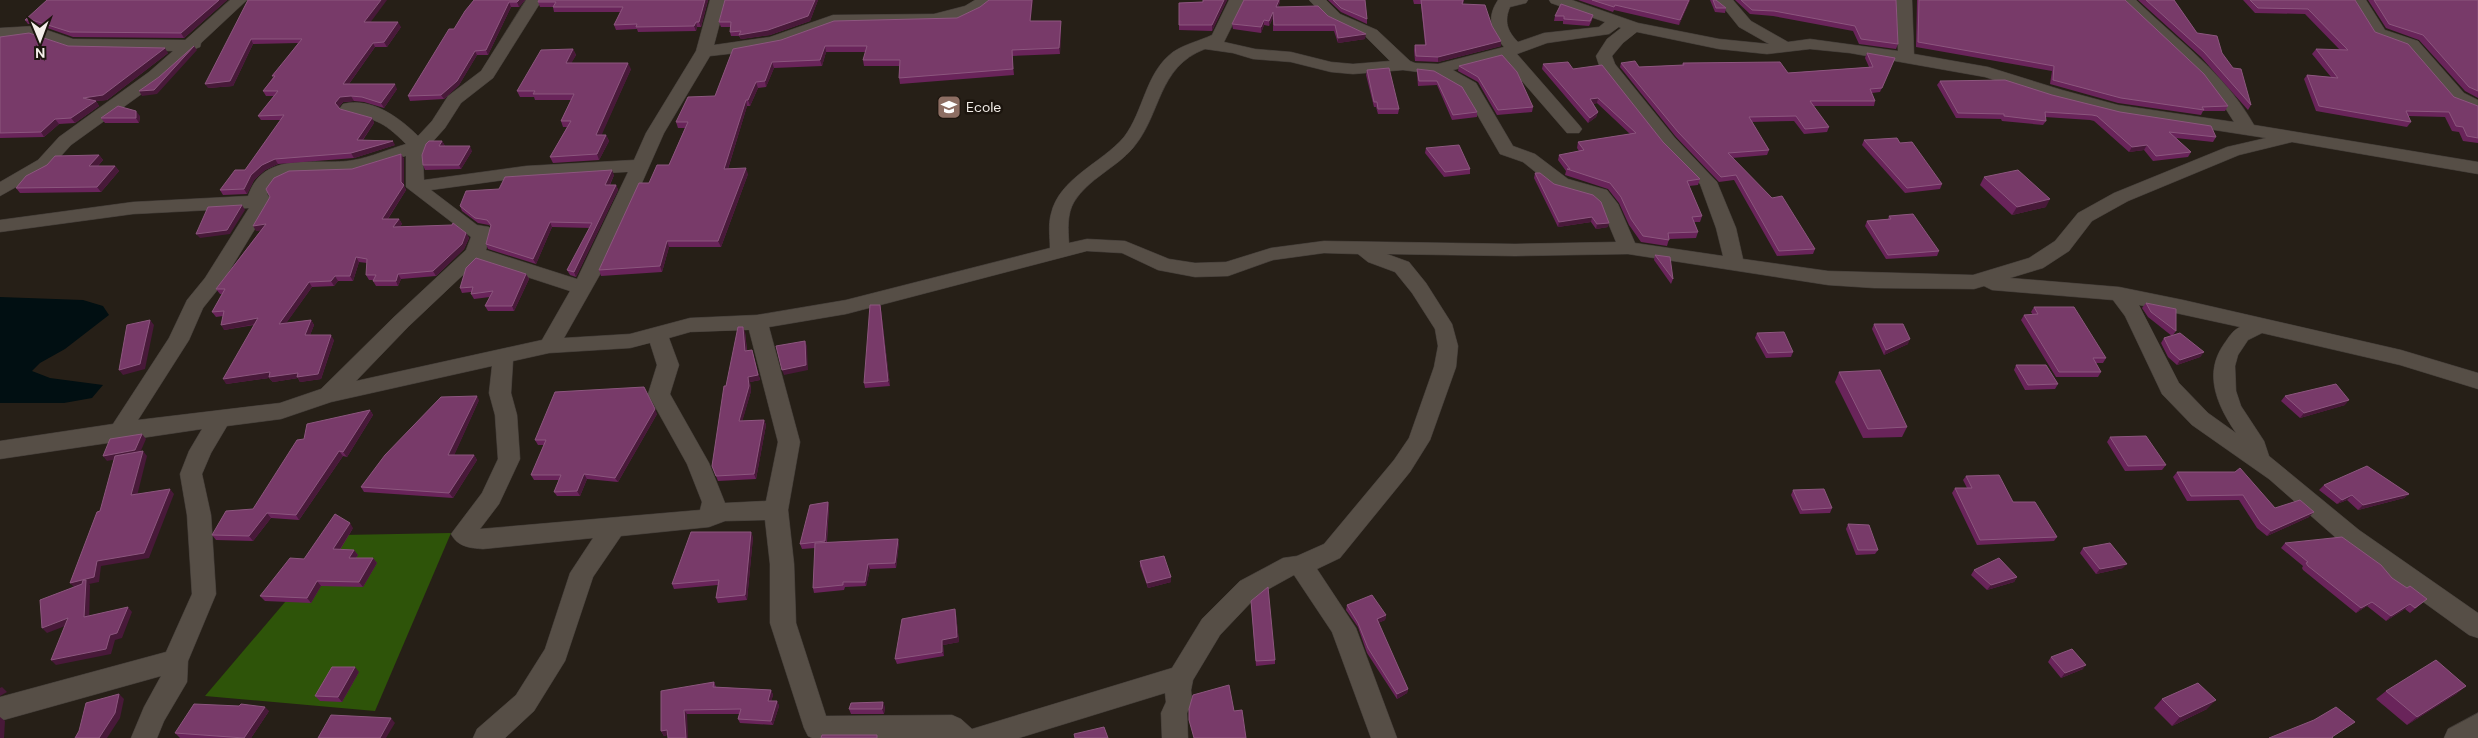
<svg xmlns="http://www.w3.org/2000/svg" width="2478" height="738" font-family="'DM Sans',sans-serif">
	<style>
		.green { fill: #2e5409 }
		.water { fill: #010f12 }
		.lines { fill: none; stroke-linecap: round; stroke-linejoin: round }
		.street-casing { stroke: #413b37; stroke-width: 1 }
		.street { fill: #564e46; fill-rule: evenodd }
		.wall { fill: #69245a }
		.shaded-wall { fill: #481939 }
		.building { fill: #783a69; stroke: #8c567e }
		.labels { text-anchor: middle; dominant-baseline: central; stroke-width: 5; stroke-linejoin: round; paint-order: stroke }
		.poi-label { font-size: 14px; fill: #f4efea; stroke: #1c150e; text-anchor: start }
	</style>
	<rect width="100%" height="100%" fill="#261f17"/>
	<path class="green" d="M 451,533 L 375,711 L 205,696 L 342,535 Z"/>
	<path class="water" d="M 0,297 L 83,300 L 103,306 L 109,315 L 65,349 L 40,363 L 32,371 L 50,378 L 103,385 L 92,398 L 64,403 L 0,403 Z"/>
	<g class="lines">
		<g class="street-casing">
			<g id="street">
				<path d="M 230,0 L 247,0 L 201,43 L 200,47 L 195,49 L 161,80 L 71,145 L 50,168 L 0,196 L 0,182 L 38,160 L 59,137 L 149,72 L 173,51 L 71,49 L 33,36 L 0,38 L 0,28 L 35,26 L 73,39 L 185,40 Z"/>
				<path d="M 526,0 L 542,0 L 493,78 L 461,103 L 445,128 L 427,148 L 423,160 L 424,180 L 526,166 L 634,160 L 646,133 L 696,51 L 710,0 L 726,0 L 714,45 L 770,37 L 833,15 L 934,14 L 965,6 L 975,0 L 993,0 C 967,37 875,19 835,25 C 820,27 806,36 792,41 C 766,50 737,53 710,56 L 664,133 L 607,262 L 564,338 L 630,334 L 690,318 L 757,315 L 846,300 L 1050,248 C 1050,237 1048,225 1051,214 C 1059,178 1102,163 1124,137 C 1144,111 1145,73 1173,52 C 1185,44 1199,41 1212,35 L 1229,0 L 1245,0 L 1224,42 L 1255,49 L 1291,52 L 1331,62 L 1353,64 L 1390,61 L 1365,36 L 1328,20 L 1309,0 L 1326,0 L 1340,14 L 1377,30 L 1410,61 L 1415,63 L 1438,64 L 1504,47 C 1491,32 1486,18 1498,0 L 1528,0 L 1526,3 L 1510,7 C 1504,21 1507,31 1518,42 L 1544,33 L 1599,27 L 1605,22 L 1551,3 L 1549,0 L 1572,0 L 1638,23 L 1719,39 L 1769,44 L 1739,27 L 1723,7 L 1712,0 L 1733,0 L 1751,21 L 1788,42 L 1810,39 L 1898,51 L 1896,0 L 1912,0 L 1914,54 L 1988,67 L 2062,90 L 2118,105 L 2234,122 L 2217,95 L 2203,78 L 2119,0 L 2136,0 C 2178,41 2225,73 2254,125 L 2478,162 L 2478,174 L 2292,142 L 2239,155 L 2128,201 L 2092,221 L 2069,251 L 2043,268 L 2010,278 L 2119,287 L 2183,300 L 2401,350 L 2478,373 L 2478,389 L 2400,365 L 2262,333 L 2248,340 L 2238,355 L 2235,366 L 2236,391 L 2241,406 L 2264,441 L 2269,456 L 2359,530 L 2478,613 L 2478,638 L 2469,635 L 2343,544 L 2269,479 L 2192,425 L 2162,394 L 2125,316 L 2113,300 L 1992,290 L 1984,286 L 1974,289 L 1874,288 L 1828,285 L 1628,254 L 1515,256 L 1387,254 L 1409,262 L 1426,283 L 1452,324 L 1458,346 L 1456,367 L 1430,440 L 1410,472 L 1340,558 L 1317,569 L 1356,628 L 1397,738 L 1371,738 L 1332,632 L 1294,575 L 1258,595 L 1220,635 L 1193,680 L 1191,690 L 1192,702 L 1187,713 L 1188,738 L 1162,738 L 1161,713 L 1166,702 L 1165,693 L 1019,738 L 812,738 L 808,736 L 804,728 L 770,623 L 770,564 L 765,520 L 725,521 L 709,527 L 621,536 L 593,577 L 565,661 L 534,711 L 505,738 L 473,738 L 477,729 L 516,695 L 545,649 L 570,573 L 593,538 L 483,549 C 470,548 458,547 451,534 L 482,493 L 498,459 L 495,415 L 489,393 L 492,366 L 331,402 L 281,419 L 227,426 L 211,453 L 202,474 L 211,515 L 216,594 L 188,661 L 187,682 L 164,721 L 157,738 L 131,738 L 144,707 L 161,676 L 0,721 L 0,697 L 166,652 L 192,594 L 187,515 L 180,474 L 189,451 L 202,429 L 0,459 L 0,441 L 113,424 L 169,338 L 187,300 L 205,278 L 249,208 L 133,214 L 0,232 L 0,220 L 133,202 L 248,196 C 264,148 317,167 354,160 C 371,157 389,149 406,144 C 381,119 375,120 343,112 L 340,108 L 343,104 C 371,97 399,117 418,136 L 432,121 L 448,96 L 481,71 ZM 1619,27 L 1621,28 L 1607,39 L 1596,56 L 1599,65 L 1663,146 L 1700,184 L 1716,228 L 1723,256 L 1635,243 L 1618,204 L 1607,190 L 1568,179 L 1535,154 L 1513,146 L 1476,83 L 1453,70 L 1502,58 L 1567,133 L 1579,133 L 1582,129 L 1579,125 L 1517,54 L 1547,43 L 1609,34 ZM 1637,32 L 1719,49 L 1767,54 L 1810,49 L 1850,53 L 1985,77 L 2050,98 L 2118,115 L 2266,138 L 2227,147 L 2114,193 L 2078,213 L 2055,241 L 2029,258 L 1973,275 L 1828,271 L 1743,259 L 1736,228 L 1717,182 L 1675,138 L 1615,64 L 1612,56 L 1623,43 ZM 1205,49 L 1233,53 L 1253,59 L 1291,62 L 1331,72 L 1353,74 L 1403,70 L 1434,74 L 1463,90 L 1500,154 L 1523,162 L 1554,187 L 1593,198 L 1601,206 L 1616,242 L 1515,244 L 1324,241 L 1271,248 L 1226,262 L 1195,263 L 1169,259 L 1125,241 L 1087,239 L 1069,243 C 1068,230 1067,214 1074,202 C 1088,179 1116,168 1133,148 C 1162,114 1157,67 1205,49 ZM 406,156 L 406,187 L 471,237 L 466,250 L 394,317 L 321,389 L 280,403 L 138,420 L 189,340 L 203,308 L 219,288 L 272,201 L 267,194 L 276,181 L 292,174 L 354,172 ZM 628,172 L 577,279 L 486,250 L 492,231 L 489,227 L 477,225 L 431,190 L 526,177 ZM 1087,251 L 1122,253 L 1158,270 L 1195,277 L 1228,276 L 1273,260 L 1324,253 L 1358,254 L 1368,262 L 1395,272 L 1412,293 L 1435,329 L 1438,346 L 1434,367 L 1409,438 L 1394,460 L 1324,544 L 1297,556 L 1283,558 L 1240,581 L 1202,619 L 1172,668 L 972,729 L 961,719 L 952,715 L 826,716 L 796,623 L 794,564 L 788,510 L 800,442 L 769,327 L 846,314 ZM 478,261 L 570,291 L 542,340 L 356,381 L 408,327 ZM 2139,305 L 2240,327 C 2232,331 2229,337 2224,344 C 2203,374 2217,405 2236,433 L 2208,413 L 2179,383 ZM 749,330 L 778,442 L 766,501 L 725,503 L 709,463 L 670,394 L 679,365 L 669,338 L 690,332 ZM 650,343 L 657,365 L 648,394 L 687,464 L 702,502 L 700,510 L 480,529 L 499,504 L 520,459 L 517,415 L 511,393 L 513,361 L 549,353 L 630,348 Z"/>
				<path d="M 2350,0 L 2366,0 L 2385,30 L 2418,41 L 2464,93 L 2478,100 L 2478,112 L 2452,101 L 2406,47 L 2373,36 Z"/>
				<path d="M 2478,713 L 2478,738 L 2444,738 L 2448,729 Z"/>
			</g>
		</g>
		<use href="#street" class="street"/>
	</g>
	<g class="wall">
		<path d="M 227,0 L 184,38 L 73,37 L 36,24 L 28,24 L 25,20 Z"/>
		<path d="M 248,0 L 370,22 L 401,27 L 387,47 L 375,47 L 349,84 L 397,89 L 384,108 L 364,102 L 354,101 L 343,102 L 339,107 L 340,109 L 372,118 L 374,123 L 363,140 L 395,145 L 354,158 L 278,164 L 265,170 L 254,180 L 247,194 L 223,195 L 220,190 L 245,170 L 281,120 L 261,120 L 258,116 L 274,96 L 266,96 L 263,91 L 298,43 L 253,44 L 233,86 L 208,88 Z"/>
		<path d="M 474,0 L 525,0 L 519,7 L 511,7 L 488,55 L 477,55 L 459,85 L 444,99 L 410,101 L 408,96 Z"/>
		<path d="M 539,0 L 708,0 L 701,27 L 697,27 L 696,31 L 638,32 L 637,29 L 616,30 L 614,25 L 620,12 L 554,12 L 553,7 L 540,7 L 538,2 Z"/>
		<path d="M 725,0 L 818,0 L 810,21 L 770,35 L 741,39 L 739,36 L 731,36 L 730,32 L 731,27 L 721,27 L 719,22 Z"/>
		<path d="M 1203,0 L 1227,0 L 1212,31 L 1179,30 L 1179,3 L 1203,2 Z"/>
		<path d="M 1244,0 L 1280,0 L 1280,2 L 1278,7 L 1328,16 L 1365,39 L 1338,43 L 1334,31 L 1273,31 L 1273,18 L 1269,26 L 1264,25 L 1261,33 L 1233,29 L 1232,24 Z"/>
		<path d="M 1328,0 L 1365,0 L 1367,19 L 1367,24 L 1341,12 Z"/>
		<path d="M 1413,0 L 1464,0 L 1463,4 L 1492,26 L 1501,46 L 1438,62 L 1415,61 L 1414,50 L 1415,45 L 1425,45 L 1421,4 L 1414,4 Z"/>
		<path d="M 1578,0 L 1690,0 L 1679,25 L 1614,10 L 1613,12 Z"/>
		<path d="M 1710,0 L 1713,0 L 1726,8 L 1725,13 L 1715,12 Z"/>
		<path d="M 1735,0 L 1896,0 L 1898,44 L 1896,49 L 1859,44 L 1853,31 L 1773,16 L 1750,14 Z"/>
		<path d="M 1917,0 L 2125,0 L 2228,106 L 2225,111 L 2203,111 L 2201,115 L 2118,103 L 2050,84 L 2052,71 L 1916,47 Z"/>
		<path d="M 2138,0 L 2174,0 L 2197,33 L 2222,53 L 2251,105 L 2248,110 L 2201,57 Z"/>
		<path d="M 2243,0 L 2355,0 L 2375,32 L 2454,97 L 2478,106 L 2478,143 L 2463,141 L 2459,132 L 2452,131 L 2445,117 L 2408,116 L 2411,122 L 2407,127 L 2316,111 L 2304,79 L 2307,75 L 2331,77 L 2312,54 L 2316,49 L 2340,50 L 2305,14 L 2255,13 Z"/>
		<path d="M 2368,0 L 2478,0 L 2478,98 L 2465,91 L 2419,40 L 2386,28 Z"/>
		<path d="M 1593,15 L 1592,20 L 1589,26 L 1563,24 L 1563,21 L 1554,21 L 1555,16 Z"/>
		<path d="M 1031,21 L 1061,21 L 1061,27 L 1060,54 L 1012,56 L 1014,75 L 900,84 L 899,78 L 899,66 L 864,66 L 863,60 L 866,52 L 826,52 L 822,66 L 774,68 L 766,87 L 758,88 L 750,106 L 747,106 L 728,169 L 748,174 L 721,247 L 669,247 L 662,272 L 601,276 L 599,270 L 649,183 L 669,165 L 685,128 L 678,128 L 676,122 L 715,96 L 733,49 Z"/>
		<path d="M 0,37 L 68,46 L 168,53 L 107,100 L 96,101 L 99,106 L 75,123 L 59,124 L 44,137 L 0,138 Z"/>
		<path d="M 573,49 L 576,55 L 571,63 L 631,69 L 601,135 L 606,135 L 609,141 L 599,160 L 553,163 L 550,157 L 567,127 L 563,127 L 561,121 L 571,100 L 535,100 L 534,97 L 520,97 L 517,91 Z"/>
		<path d="M 1867,53 L 1895,58 L 1880,92 L 1872,93 L 1875,101 L 1874,106 L 1813,106 L 1829,127 L 1827,132 L 1804,134 L 1794,121 L 1751,122 L 1769,150 L 1767,155 L 1732,158 L 1815,249 L 1813,254 L 1777,256 L 1734,180 L 1719,182 L 1676,137 L 1620,67 L 1621,63 L 1639,67 L 1682,65 L 1683,63 L 1788,73 L 1869,67 L 1865,58 Z"/>
		<path d="M 1543,64 L 1573,69 L 1663,142 L 1700,179 L 1698,185 L 1689,186 L 1702,216 L 1700,222 L 1694,222 L 1698,232 L 1696,238 L 1669,239 L 1667,246 L 1641,242 L 1629,225 L 1619,203 L 1608,189 L 1565,175 L 1566,171 L 1558,160 L 1559,155 L 1579,151 L 1577,148 L 1578,142 L 1630,134 L 1597,103 L 1593,104 L 1598,112 L 1596,117 L 1588,123 L 1542,69 Z"/>
		<path d="M 1459,66 L 1533,107 L 1532,112 L 1497,115 L 1478,82 L 1458,71 Z"/>
		<path d="M 1417,69 L 1434,71 L 1477,112 L 1477,117 L 1452,120 L 1437,85 L 1418,86 L 1417,74 Z"/>
		<path d="M 1367,70 L 1399,109 L 1398,114 L 1378,114 L 1376,107 L 1374,107 L 1366,75 Z"/>
		<path d="M 1940,81 L 2052,95 L 2216,137 L 2213,142 L 2176,138 L 2191,152 L 2188,157 L 2153,161 L 2144,150 L 2129,152 L 2094,121 L 2090,120 L 2045,117 L 2046,121 L 2043,125 L 2002,121 L 2001,119 L 1956,118 L 1937,85 Z"/>
		<path d="M 140,116 L 139,123 L 105,123 L 101,118 Z"/>
		<path d="M 1864,140 L 1900,143 L 1942,184 L 1940,189 L 1905,193 L 1862,145 Z"/>
		<path d="M 442,141 L 445,146 L 472,151 L 461,169 L 425,170 L 423,165 Z"/>
		<path d="M 1426,148 L 1470,169 L 1470,174 L 1444,177 L 1425,153 Z"/>
		<path d="M 401,154 L 404,159 L 404,186 L 406,190 L 388,219 L 399,219 L 402,224 L 399,227 L 466,233 L 469,238 L 464,249 L 436,276 L 401,279 L 398,286 L 376,286 L 373,281 L 374,280 L 369,280 L 366,275 L 367,263 L 359,262 L 353,281 L 338,281 L 334,286 L 312,287 L 286,323 L 311,320 L 314,325 L 310,335 L 334,340 L 321,379 L 300,382 L 298,378 L 273,382 L 269,378 L 226,384 L 254,325 L 224,330 L 223,316 L 216,317 L 212,312 L 222,294 L 220,294 L 216,289 L 261,230 L 256,231 L 352,169 Z"/>
		<path d="M 99,155 L 103,160 L 98,166 L 115,166 L 119,171 L 101,192 L 20,193 L 16,188 Z"/>
		<path d="M 1535,173 L 1608,227 L 1596,229 L 1591,222 L 1558,227 L 1534,178 Z"/>
		<path d="M 614,175 L 610,185 L 616,185 L 618,190 L 576,277 L 570,275 L 567,270 L 590,228 L 552,227 L 536,264 L 488,249 L 486,244 L 491,227 L 489,225 L 478,223 L 462,211 L 460,206 L 499,189 Z"/>
		<path d="M 1984,177 L 2046,207 L 2012,215 L 1980,185 Z"/>
		<path d="M 1889,216 L 1939,251 L 1937,256 L 1886,259 L 1865,226 L 1867,221 L 1888,219 Z"/>
		<path d="M 1655,255 L 1673,279 L 1671,284 L 1654,260 Z"/>
		<path d="M 526,274 L 529,279 L 514,311 L 488,311 L 485,306 L 490,297 L 474,299 L 471,294 L 471,292 L 462,293 L 460,288 Z"/>
		<path d="M 2146,303 L 2176,331 L 2173,335 L 2204,352 L 2200,357 L 2177,365 L 2168,357 L 2161,343 L 2164,338 L 2172,336 L 2148,317 L 2142,308 Z"/>
		<path d="M 880,305 L 881,310 L 890,386 L 865,388 L 864,383 Z"/>
		<path d="M 2034,307 L 2106,358 L 2103,363 L 2096,363 L 2101,372 L 2098,377 L 2056,377 L 2021,320 L 2024,315 L 2033,315 L 2031,312 Z"/>
		<path d="M 1874,324 L 1908,344 L 1884,355 L 1872,329 Z"/>
		<path d="M 745,332 L 747,350 L 752,350 L 760,380 L 750,382 L 751,391 L 742,421 L 764,420 L 766,425 L 756,479 L 718,481 L 712,466 L 726,386 Z"/>
		<path d="M 1757,333 L 1793,352 L 1791,357 L 1766,358 L 1755,338 Z"/>
		<path d="M 2016,365 L 2058,384 L 2055,389 L 2025,390 L 2014,370 Z"/>
		<path d="M 1839,372 L 1907,427 L 1902,437 L 1863,438 L 1835,382 Z"/>
		<path d="M 2285,396 L 2345,405 L 2300,418 L 2281,401 Z"/>
		<path d="M 479,400 L 454,455 L 474,455 L 477,460 L 453,498 L 364,492 L 361,487 Z"/>
		<path d="M 370,410 L 373,415 L 347,457 L 343,456 L 299,520 L 271,518 L 253,541 L 216,540 L 212,535 L 253,509 L 304,439 Z"/>
		<path d="M 657,414 L 618,482 L 587,479 L 580,496 L 557,496 L 554,492 L 559,480 L 534,480 L 531,475 L 544,445 L 538,445 L 535,440 Z"/>
		<path d="M 2110,437 L 2166,465 L 2162,470 L 2125,471 L 2107,442 Z"/>
		<path d="M 2177,472 L 2235,472 L 2275,508 L 2309,517 L 2267,536 L 2257,528 L 2239,500 L 2187,501 L 2173,477 Z"/>
		<path d="M 1966,476 L 2013,502 L 2057,537 L 2054,541 L 1977,545 L 1952,493 L 1955,488 L 1967,488 L 1963,480 Z"/>
		<path d="M 2324,485 L 2409,494 L 2404,498 L 2358,510 L 2347,500 L 2337,504 L 2319,490 Z"/>
		<path d="M 1793,490 L 1832,508 L 1830,513 L 1800,514 L 1791,495 Z"/>
		<path d="M 828,502 L 829,507 L 827,542 L 899,543 L 896,568 L 870,569 L 866,586 L 845,587 L 844,590 L 814,593 L 813,588 L 815,548 L 802,549 L 800,544 Z"/>
		<path d="M 1848,524 L 1878,550 L 1875,554 L 1856,555 L 1846,529 Z"/>
		<path d="M 353,528 L 340,550 L 354,550 L 358,555 L 356,558 L 373,558 L 377,563 L 363,587 L 321,586 L 311,603 L 265,601 L 260,596 L 304,559 Z"/>
		<path d="M 753,537 L 747,600 L 718,603 L 716,598 L 718,585 L 674,589 L 672,584 Z"/>
		<path d="M 2285,543 L 2392,578 L 2422,603 L 2410,613 L 2405,609 L 2386,621 L 2367,606 L 2356,613 L 2303,570 L 2302,568 L 2303,566 L 2281,548 Z"/>
		<path d="M 2083,548 L 2123,568 L 2096,574 L 2080,553 Z"/>
		<path d="M 1140,561 L 1171,577 L 1171,582 L 1148,588 L 1140,566 Z"/>
		<path d="M 1974,570 L 2017,577 L 2014,582 L 1987,590 L 1971,575 Z"/>
		<path d="M 1251,601 L 1275,660 L 1275,664 L 1256,666 Z"/>
		<path d="M 1347,605 L 1386,615 L 1385,620 L 1378,623 L 1408,689 L 1407,693 L 1397,699 L 1367,653 L 1358,627 L 1346,610 Z"/>
		<path d="M 956,614 L 959,642 L 943,645 L 944,656 L 897,664 L 895,659 Z"/>
		<path d="M 2051,657 L 2083,669 L 2061,678 L 2048,662 Z"/>
		<path d="M 359,672 L 342,702 L 320,701 L 315,696 Z"/>
		<path d="M 714,682 L 716,687 L 771,690 L 773,695 L 771,701 L 777,701 L 779,706 L 773,725 L 740,723 L 738,719 L 739,714 L 687,714 L 667,735 L 664,736 L 661,731 Z"/>
		<path d="M 2466,686 L 2456,694 L 2407,725 L 2376,699 L 2386,691 Z"/>
		<path d="M 2162,699 L 2207,709 L 2172,726 L 2154,708 Z"/>
		<path d="M 885,707 L 884,714 L 851,714 L 849,709 Z"/>
		<path d="M 269,711 L 251,738 L 180,738 L 175,733 Z"/>
	</g>
	<g class="shaded-wall">
		<path d="M 219,0 L 227,0 L 184,38 L 181,33 Z"/>
		<path d="M 381,0 L 387,0 L 367,27 L 364,22 Z"/>
		<path d="M 519,0 L 525,0 L 519,7 L 517,2 Z"/>
		<path d="M 705,0 L 708,0 L 701,27 L 699,22 Z"/>
		<path d="M 815,0 L 818,0 L 810,21 L 770,35 L 741,39 L 739,35 Z"/>
		<path d="M 1032,0 L 1033,0 L 1030,27 L 1030,21 Z"/>
		<path d="M 1224,0 L 1227,0 L 1212,31 L 1212,25 Z"/>
		<path d="M 1279,0 L 1280,0 L 1280,2 L 1276,13 L 1276,7 Z"/>
		<path d="M 1689,0 L 1690,0 L 1679,25 L 1680,20 Z"/>
		<path d="M 509,2 L 511,7 L 488,55 L 486,50 Z"/>
		<path d="M 1273,12 L 1273,18 L 1269,26 L 1269,21 Z"/>
		<path d="M 1264,20 L 1264,25 L 1261,33 L 1261,27 Z"/>
		<path d="M 1061,21 L 1061,27 L 1060,54 L 1059,48 Z"/>
		<path d="M 398,22 L 401,27 L 387,47 L 384,42 Z"/>
		<path d="M 696,22 L 697,27 L 696,31 L 694,26 Z"/>
		<path d="M 1366,34 L 1365,39 L 1338,43 L 1338,38 Z"/>
		<path d="M 251,39 L 253,44 L 233,86 L 208,88 L 205,84 Z"/>
		<path d="M 1501,41 L 1501,46 L 1438,62 L 1438,57 Z"/>
		<path d="M 373,43 L 375,47 L 346,88 L 343,84 Z"/>
		<path d="M 194,46 L 197,50 L 157,94 L 142,96 L 139,91 L 154,90 Z"/>
		<path d="M 825,46 L 826,52 L 822,66 L 820,60 Z"/>
		<path d="M 165,48 L 168,53 L 107,100 L 96,101 L 99,106 L 75,123 L 71,118 L 83,98 Z"/>
		<path d="M 573,49 L 576,55 L 568,69 L 566,63 Z"/>
		<path d="M 475,51 L 477,55 L 459,85 L 444,99 L 441,95 Z"/>
		<path d="M 772,62 L 774,68 L 766,87 L 765,81 Z"/>
		<path d="M 628,63 L 631,69 L 599,141 L 596,135 Z"/>
		<path d="M 756,82 L 758,88 L 750,106 L 748,100 Z"/>
		<path d="M 395,84 L 397,89 L 384,108 L 381,103 Z"/>
		<path d="M 351,96 L 354,101 L 343,102 L 338,108 L 335,103 L 340,97 Z"/>
		<path d="M 1598,98 L 1597,103 L 1589,105 L 1590,99 Z"/>
		<path d="M 746,100 L 747,106 L 726,175 L 724,169 Z"/>
		<path d="M 136,111 L 140,116 L 139,123 L 136,118 Z"/>
		<path d="M 1598,112 L 1596,117 L 1588,123 L 1590,118 Z"/>
		<path d="M 372,118 L 374,123 L 359,145 L 357,140 Z"/>
		<path d="M 55,119 L 59,124 L 44,137 L 41,132 Z"/>
		<path d="M 606,135 L 609,141 L 599,160 L 597,154 Z"/>
		<path d="M 393,141 L 395,145 L 354,158 L 351,153 Z"/>
		<path d="M 442,141 L 445,146 L 439,146 Z"/>
		<path d="M 2147,145 L 2144,150 L 2129,152 L 2132,147 Z"/>
		<path d="M 470,146 L 472,151 L 461,169 L 459,165 Z"/>
		<path d="M 401,154 L 404,159 L 404,186 L 406,190 L 385,223 L 382,219 L 401,182 Z"/>
		<path d="M 99,155 L 103,160 L 93,171 L 89,166 Z"/>
		<path d="M 275,159 L 278,164 L 265,170 L 254,180 L 247,194 L 244,189 L 251,175 L 262,165 Z"/>
		<path d="M 115,166 L 119,171 L 101,192 L 97,187 Z"/>
		<path d="M 746,168 L 748,174 L 721,247 L 718,241 Z"/>
		<path d="M 612,170 L 614,175 L 607,190 L 605,185 Z"/>
		<path d="M 616,185 L 618,190 L 576,277 L 574,272 Z"/>
		<path d="M 2050,199 L 2046,207 L 2012,215 L 2017,207 Z"/>
		<path d="M 242,205 L 245,210 L 230,234 L 200,238 L 196,234 Z"/>
		<path d="M 1592,217 L 1591,222 L 1558,227 L 1559,222 Z"/>
		<path d="M 399,219 L 402,224 L 396,232 L 393,227 Z"/>
		<path d="M 550,222 L 552,227 L 536,264 L 533,259 Z"/>
		<path d="M 1609,223 L 1608,227 L 1596,229 L 1597,224 Z"/>
		<path d="M 266,224 L 269,229 L 256,231 L 253,226 Z"/>
		<path d="M 466,233 L 469,238 L 464,249 L 436,276 L 433,271 Z"/>
		<path d="M 667,241 L 669,247 L 662,272 L 660,266 Z"/>
		<path d="M 356,257 L 359,262 L 353,281 L 350,276 Z"/>
		<path d="M 398,274 L 401,279 L 398,286 L 396,281 Z"/>
		<path d="M 526,274 L 529,279 L 514,311 L 512,306 Z"/>
		<path d="M 335,276 L 338,281 L 334,286 L 331,281 Z"/>
		<path d="M 309,282 L 312,287 L 282,329 L 279,324 Z"/>
		<path d="M 880,305 L 881,310 L 890,386 L 888,381 Z"/>
		<path d="M 258,318 L 261,323 L 224,330 L 221,325 Z"/>
		<path d="M 150,320 L 154,325 L 145,369 L 123,375 L 119,370 Z"/>
		<path d="M 311,320 L 314,325 L 308,340 L 305,335 Z"/>
		<path d="M 743,327 L 745,332 L 747,355 L 745,351 Z"/>
		<path d="M 331,335 L 334,340 L 321,379 L 300,382 L 298,378 L 273,382 L 269,378 L 226,384 L 223,379 Z"/>
		<path d="M 1910,339 L 1908,344 L 1884,355 L 1886,350 Z"/>
		<path d="M 805,341 L 807,346 L 808,370 L 784,375 L 782,370 Z"/>
		<path d="M 752,350 L 760,380 L 750,382 L 751,391 L 741,426 L 739,421 L 748,377 Z"/>
		<path d="M 2204,352 L 2200,357 L 2177,365 L 2180,360 Z"/>
		<path d="M 477,396 L 479,400 L 452,460 L 448,455 Z"/>
		<path d="M 2349,400 L 2345,405 L 2300,418 L 2304,413 Z"/>
		<path d="M 655,409 L 657,414 L 618,482 L 615,478 Z"/>
		<path d="M 370,410 L 373,415 L 347,457 L 343,452 Z"/>
		<path d="M 764,420 L 766,425 L 756,479 L 754,474 Z"/>
		<path d="M 142,434 L 146,439 L 139,455 L 107,461 L 103,456 Z"/>
		<path d="M 143,451 L 147,456 L 136,500 L 131,495 Z"/>
		<path d="M 339,451 L 343,456 L 299,520 L 296,515 Z"/>
		<path d="M 474,455 L 477,460 L 453,498 L 449,493 Z"/>
		<path d="M 584,474 L 587,479 L 580,496 L 577,491 Z"/>
		<path d="M 170,489 L 174,494 L 149,558 L 101,566 L 99,582 L 89,584 L 90,585 L 89,622 L 84,617 L 75,588 L 70,583 L 97,561 Z"/>
		<path d="M 2409,494 L 2404,498 L 2358,510 L 2363,505 Z"/>
		<path d="M 2352,495 L 2347,500 L 2337,504 L 2342,500 Z"/>
		<path d="M 828,502 L 829,507 L 826,546 L 825,541 Z"/>
		<path d="M 2314,512 L 2309,517 L 2267,536 L 2271,531 Z"/>
		<path d="M 267,513 L 271,518 L 253,541 L 249,536 Z"/>
		<path d="M 350,523 L 353,528 L 337,554 L 333,549 Z"/>
		<path d="M 751,532 L 753,537 L 747,600 L 745,595 Z"/>
		<path d="M 898,539 L 899,543 L 896,568 L 895,563 Z"/>
		<path d="M 354,550 L 358,555 L 353,562 L 349,558 Z"/>
		<path d="M 373,558 L 377,563 L 363,587 L 359,582 Z"/>
		<path d="M 868,564 L 870,569 L 866,586 L 865,582 Z"/>
		<path d="M 2127,564 L 2123,568 L 2096,574 L 2100,569 Z"/>
		<path d="M 1171,577 L 1171,582 L 1148,588 L 1147,583 Z"/>
		<path d="M 2017,577 L 2014,582 L 1987,590 L 1991,585 Z"/>
		<path d="M 317,581 L 321,586 L 311,603 L 307,598 Z"/>
		<path d="M 2372,602 L 2367,606 L 2356,613 L 2361,608 Z"/>
		<path d="M 2410,604 L 2405,609 L 2386,621 L 2391,616 Z"/>
		<path d="M 128,607 L 132,612 L 122,638 L 115,640 L 111,654 L 56,665 L 51,660 L 110,635 Z"/>
		<path d="M 955,609 L 956,614 L 959,642 L 943,645 L 944,656 L 942,652 L 942,640 Z"/>
		<path d="M 1386,615 L 1385,620 L 1376,624 L 1377,619 Z"/>
		<path d="M 68,618 L 73,623 L 47,633 L 42,628 Z"/>
		<path d="M 2086,665 L 2083,669 L 2061,678 L 2065,673 Z"/>
		<path d="M 355,667 L 359,672 L 342,702 L 338,697 Z"/>
		<path d="M 2466,686 L 2456,694 L 2407,725 L 2417,717 Z"/>
		<path d="M 2,687 L 7,692 L 0,696 L 0,688 Z"/>
		<path d="M 1408,689 L 1407,693 L 1397,699 L 1397,694 Z"/>
		<path d="M 771,690 L 773,695 L 770,705 L 768,701 Z"/>
		<path d="M 119,694 L 124,699 L 120,718 L 107,738 L 99,738 Z"/>
		<path d="M 2216,700 L 2207,709 L 2172,726 L 2180,717 Z"/>
		<path d="M 777,701 L 779,706 L 773,725 L 771,721 Z"/>
		<path d="M 883,702 L 885,707 L 884,714 L 882,709 Z"/>
		<path d="M 265,707 L 269,711 L 251,738 L 244,738 Z"/>
		<path d="M 684,710 L 687,714 L 688,738 L 686,738 Z"/>
		<path d="M 0,717 L 5,721 L 4,738 L 0,738 Z"/>
		<path d="M 391,718 L 395,723 L 386,738 L 380,738 Z"/>
		<path d="M 667,730 L 670,734 L 664,736 L 661,731 Z"/>
	</g>
	<g class="building">
		<path d="M 47,0 L 219,0 L 181,33 L 70,32 L 32,20 L 25,20 Z"/>
		<path d="M 248,0 L 381,0 L 364,22 L 398,22 L 384,42 L 373,43 L 343,84 L 395,84 L 381,103 L 362,97 L 351,96 L 340,97 L 335,103 L 340,109 L 372,118 L 357,140 L 393,141 L 351,153 L 275,159 L 262,165 L 251,175 L 244,189 L 220,190 L 235,170 L 245,170 L 284,115 L 258,116 L 278,91 L 263,91 L 275,76 L 272,76 L 302,39 L 251,39 L 230,81 L 205,84 Z"/>
		<path d="M 474,0 L 519,0 L 517,2 L 509,2 L 486,50 L 475,51 L 457,81 L 441,95 L 408,96 L 449,29 L 454,29 L 465,11 Z"/>
		<path d="M 539,0 L 705,0 L 699,22 L 696,22 L 694,26 L 636,27 L 637,24 L 614,25 L 623,7 L 553,7 L 556,2 L 538,2 Z"/>
		<path d="M 725,0 L 815,0 L 808,16 L 768,30 L 739,35 L 741,31 L 730,32 L 731,22 L 719,22 Z"/>
		<path d="M 989,0 L 1032,0 L 1030,21 L 1061,21 L 1059,48 L 1012,50 L 1013,69 L 899,78 L 900,60 L 863,60 L 867,46 L 825,46 L 820,60 L 772,62 L 765,81 L 756,82 L 748,100 L 746,100 L 724,169 L 746,168 L 718,241 L 667,241 L 660,266 L 599,270 L 639,183 L 649,183 L 657,165 L 669,165 L 688,122 L 676,122 L 688,97 L 715,96 L 733,49 L 781,40 L 834,21 L 957,18 L 980,7 Z"/>
		<path d="M 1203,0 L 1224,0 L 1212,25 L 1179,25 L 1179,3 L 1203,2 Z"/>
		<path d="M 1244,0 L 1279,0 L 1276,7 L 1318,6 L 1328,16 L 1366,34 L 1338,38 L 1335,25 L 1274,25 L 1273,12 L 1269,21 L 1264,20 L 1261,27 L 1232,24 Z"/>
		<path d="M 1333,0 L 1365,0 L 1367,19 L 1341,8 Z"/>
		<path d="M 1421,0 L 1463,0 L 1462,4 L 1485,5 L 1492,26 L 1501,41 L 1438,57 L 1416,56 L 1415,45 L 1426,45 Z"/>
		<path d="M 1592,0 L 1689,0 L 1680,20 L 1615,5 L 1614,7 Z"/>
		<path d="M 1713,0 L 1716,0 L 1726,8 L 1716,8 Z"/>
		<path d="M 1741,0 L 1896,0 L 1898,44 L 1861,39 L 1855,26 L 1774,11 L 1752,10 Z"/>
		<path d="M 1919,0 L 2125,0 L 2204,74 L 2228,106 L 2202,107 L 2204,110 L 2121,98 L 2053,80 L 2054,66 L 1918,42 Z"/>
		<path d="M 2146,0 L 2174,0 L 2197,33 L 2217,36 L 2222,53 L 2233,68 L 2241,69 L 2251,105 L 2204,52 Z"/>
		<path d="M 2250,0 L 2355,0 L 2375,32 L 2408,44 L 2454,97 L 2478,106 L 2478,138 L 2467,136 L 2463,127 L 2456,126 L 2449,112 L 2406,111 L 2411,122 L 2319,106 L 2307,75 L 2338,78 L 2316,49 L 2348,50 L 2308,9 L 2258,8 Z"/>
		<path d="M 2374,0 L 2478,0 L 2478,91 L 2469,87 L 2423,35 L 2389,24 Z"/>
		<path d="M 1561,4 L 1593,15 L 1590,21 L 1564,19 L 1564,16 L 1555,16 Z"/>
		<path d="M 29,33 L 68,46 L 165,48 L 103,95 L 83,98 L 96,101 L 71,118 L 55,119 L 41,132 L 0,133 L 0,37 Z"/>
		<path d="M 194,46 L 154,90 L 139,91 L 159,77 Z"/>
		<path d="M 573,49 L 566,63 L 628,63 L 596,135 L 606,135 L 597,154 L 550,157 L 571,121 L 561,121 L 574,94 L 533,94 L 535,91 L 517,91 L 541,50 Z"/>
		<path d="M 1867,53 L 1895,58 L 1882,88 L 1870,89 L 1875,101 L 1810,101 L 1829,127 L 1805,129 L 1796,116 L 1749,117 L 1769,150 L 1728,153 L 1772,198 L 1782,196 L 1815,249 L 1779,251 L 1736,175 L 1721,177 L 1678,132 L 1621,63 L 1635,61 L 1639,67 L 1684,65 L 1683,63 L 1780,62 L 1788,73 L 1873,67 Z"/>
		<path d="M 1502,55 L 1517,72 L 1533,107 L 1498,110 L 1478,77 L 1459,66 Z"/>
		<path d="M 1568,62 L 1573,69 L 1602,65 L 1663,142 L 1700,179 L 1687,181 L 1702,216 L 1692,217 L 1698,232 L 1668,233 L 1669,240 L 1643,236 L 1631,219 L 1621,197 L 1610,183 L 1567,169 L 1570,169 L 1559,155 L 1584,150 L 1578,142 L 1636,133 L 1598,98 L 1590,99 L 1598,112 L 1590,118 L 1543,64 Z"/>
		<path d="M 1389,68 L 1399,109 L 1378,109 L 1377,102 L 1374,102 L 1367,70 Z"/>
		<path d="M 1417,69 L 1434,71 L 1462,87 L 1477,112 L 1453,115 L 1437,81 L 1419,81 Z"/>
		<path d="M 2005,80 L 2052,95 L 2120,112 L 2211,126 L 2216,137 L 2169,132 L 2191,152 L 2156,156 L 2147,145 L 2132,147 L 2097,116 L 2092,115 L 2045,112 L 2046,121 L 2004,116 L 2004,114 L 1958,113 L 1940,81 Z"/>
		<path d="M 118,106 L 136,111 L 136,118 L 101,118 Z"/>
		<path d="M 1897,138 L 1900,143 L 1912,142 L 1942,184 L 1907,188 L 1864,140 Z"/>
		<path d="M 429,141 L 442,141 L 439,146 L 470,146 L 459,165 L 423,165 L 422,155 L 426,144 Z"/>
		<path d="M 1459,145 L 1470,169 L 1445,172 L 1426,148 Z"/>
		<path d="M 401,154 L 401,182 L 404,185 L 382,219 L 399,219 L 393,227 L 452,225 L 453,223 L 466,233 L 462,244 L 433,271 L 398,274 L 396,281 L 373,281 L 376,275 L 366,275 L 367,259 L 356,257 L 350,276 L 335,276 L 331,281 L 309,282 L 279,324 L 311,320 L 305,335 L 331,335 L 318,374 L 297,377 L 298,373 L 269,377 L 270,372 L 223,379 L 258,318 L 221,325 L 224,311 L 212,312 L 225,289 L 216,289 L 266,224 L 253,226 L 270,197 L 266,189 L 274,178 L 289,171 L 352,169 Z"/>
		<path d="M 99,155 L 89,166 L 115,166 L 97,187 L 16,188 L 26,176 L 47,165 L 55,156 Z"/>
		<path d="M 612,170 L 605,185 L 616,185 L 574,272 L 567,270 L 592,223 L 550,222 L 533,259 L 486,244 L 491,225 L 487,220 L 475,218 L 460,206 L 466,191 L 499,189 L 505,177 Z"/>
		<path d="M 2018,170 L 2050,199 L 2017,207 L 1984,177 Z"/>
		<path d="M 1535,173 L 1540,173 L 1554,184 L 1593,195 L 1601,202 L 1609,223 L 1597,224 L 1592,217 L 1559,222 Z"/>
		<path d="M 242,205 L 227,230 L 196,234 L 208,207 Z"/>
		<path d="M 1913,214 L 1939,251 L 1888,255 L 1867,221 L 1891,219 L 1889,216 Z"/>
		<path d="M 1655,255 L 1670,257 L 1673,279 Z"/>
		<path d="M 476,258 L 526,274 L 512,306 L 485,306 L 493,291 L 471,294 L 473,287 L 460,288 L 466,268 Z"/>
		<path d="M 2146,303 L 2176,309 L 2176,331 L 2151,312 Z"/>
		<path d="M 870,305 L 880,305 L 888,381 L 864,383 Z"/>
		<path d="M 2034,307 L 2074,307 L 2106,358 L 2093,358 L 2101,372 L 2059,372 L 2024,315 L 2038,314 Z"/>
		<path d="M 150,320 L 140,364 L 119,370 L 127,325 Z"/>
		<path d="M 1874,324 L 1903,324 L 1910,339 L 1886,350 Z"/>
		<path d="M 738,327 L 743,327 L 745,351 L 752,350 L 758,375 L 748,377 L 749,386 L 739,421 L 764,420 L 754,474 L 716,476 L 712,466 L 724,386 L 726,386 Z"/>
		<path d="M 1784,332 L 1793,352 L 1768,353 L 1757,333 Z"/>
		<path d="M 2180,333 L 2204,352 L 2180,360 L 2171,352 L 2164,338 Z"/>
		<path d="M 805,341 L 806,365 L 782,370 L 776,346 Z"/>
		<path d="M 2016,365 L 2046,365 L 2058,384 L 2028,385 Z"/>
		<path d="M 1880,370 L 1907,427 L 1868,429 L 1839,372 Z"/>
		<path d="M 2336,384 L 2349,400 L 2304,413 L 2285,396 Z"/>
		<path d="M 644,387 L 655,409 L 615,478 L 584,474 L 577,491 L 554,492 L 561,475 L 531,475 L 546,440 L 535,440 L 555,392 Z"/>
		<path d="M 477,396 L 448,455 L 474,455 L 449,493 L 361,487 L 385,455 L 441,397 Z"/>
		<path d="M 370,410 L 343,452 L 339,451 L 296,515 L 267,513 L 249,536 L 212,535 L 226,511 L 253,509 L 297,440 L 304,439 L 307,424 Z"/>
		<path d="M 142,434 L 135,450 L 103,456 L 110,439 Z"/>
		<path d="M 2146,436 L 2166,465 L 2128,466 L 2110,437 Z"/>
		<path d="M 143,451 L 131,495 L 170,489 L 144,553 L 97,561 L 94,577 L 70,583 L 97,512 L 100,511 L 115,456 Z"/>
		<path d="M 2367,466 L 2409,494 L 2363,505 L 2352,495 L 2342,500 L 2324,485 Z"/>
		<path d="M 2240,468 L 2275,508 L 2300,500 L 2314,512 L 2271,531 L 2261,523 L 2243,495 L 2191,496 L 2177,472 L 2235,472 Z"/>
		<path d="M 1999,475 L 2013,502 L 2035,502 L 2057,537 L 1980,540 L 1955,488 L 1972,488 L 1966,476 Z"/>
		<path d="M 1824,489 L 1832,508 L 1802,510 L 1793,490 Z"/>
		<path d="M 828,502 L 825,541 L 800,544 L 810,505 Z"/>
		<path d="M 335,514 L 350,523 L 333,549 L 354,550 L 349,558 L 373,558 L 359,582 L 317,581 L 307,598 L 260,596 L 290,558 L 304,559 Z"/>
		<path d="M 1848,524 L 1869,525 L 1878,550 L 1858,550 Z"/>
		<path d="M 691,532 L 751,532 L 745,595 L 716,598 L 719,580 L 672,584 Z"/>
		<path d="M 2342,537 L 2381,565 L 2392,578 L 2407,588 L 2410,586 L 2427,599 L 2415,608 L 2410,604 L 2391,616 L 2372,602 L 2361,608 L 2308,566 L 2306,563 L 2308,562 L 2285,543 Z"/>
		<path d="M 898,539 L 895,563 L 868,564 L 865,582 L 843,582 L 843,585 L 813,588 L 815,543 Z"/>
		<path d="M 2110,543 L 2127,564 L 2100,569 L 2083,548 Z"/>
		<path d="M 1164,556 L 1171,577 L 1147,583 L 1140,561 Z"/>
		<path d="M 1999,558 L 2017,577 L 1991,585 L 1974,570 Z"/>
		<path d="M 83,580 L 86,580 L 84,617 L 128,607 L 117,633 L 110,635 L 106,649 L 51,660 L 68,618 L 42,628 L 40,600 L 82,584 Z"/>
		<path d="M 1268,587 L 1275,660 L 1256,661 L 1251,601 Z"/>
		<path d="M 1372,595 L 1386,615 L 1377,619 L 1408,689 L 1397,694 L 1368,648 L 1358,623 L 1347,605 Z"/>
		<path d="M 955,609 L 957,637 L 942,640 L 942,652 L 895,659 L 902,619 Z"/>
		<path d="M 2072,649 L 2086,665 L 2065,673 L 2051,657 Z"/>
		<path d="M 2436,660 L 2466,686 L 2417,717 L 2386,691 Z"/>
		<path d="M 332,667 L 355,667 L 338,697 L 315,696 Z"/>
		<path d="M 714,682 L 713,687 L 771,690 L 768,701 L 777,701 L 771,721 L 738,719 L 741,709 L 684,710 L 686,738 L 668,738 L 667,730 L 661,731 L 661,691 Z"/>
		<path d="M 2198,683 L 2216,700 L 2180,717 L 2162,699 Z"/>
		<path d="M 1229,685 L 1234,711 L 1242,710 L 1246,738 L 1194,738 L 1189,720 L 1189,709 L 1193,695 Z"/>
		<path d="M 119,694 L 115,713 L 99,738 L 75,738 L 79,731 L 86,703 Z"/>
		<path d="M 883,702 L 882,709 L 849,709 L 851,703 Z"/>
		<path d="M 194,704 L 239,706 L 241,704 L 265,707 L 244,738 L 175,733 Z"/>
		<path d="M 2336,707 L 2355,722 L 2332,737 L 2333,738 L 2269,738 L 2314,720 Z"/>
		<path d="M 331,715 L 391,718 L 380,738 L 318,738 Z"/>
		<path d="M 1104,727 L 1108,738 L 1075,738 L 1074,734 Z"/>
		<path d="M 822,735 L 877,735 L 877,738 L 821,738 Z"/>
	</g>
	<defs>
		<g id="school-square" transform="scale(1.25)"><rect x="-9" y="-9" width="18" height="18" rx="4" fill="#8d6e63" stroke="#1c150e"/><path d="M0-5L7-2L0 1L-7-2ZM-4 1L0 2.5L4 1V4Q0 6-4 4Z" fill="#fff"/></g>
	</defs>
	<g fill-rule="evenodd">
		<use href="#school-square" x="949" y="107"/>
	</g>
	<g class="labels">
		<g class="poi-label">
			<text x="966" y="107">Ecole</text>
		</g>
	</g>
	<g transform="translate(40 40) rotate(179)" stroke="#1c150e" stroke-width="4" paint-order="stroke">
	<path d="M0-4L9 19L0 12L-9 19Z" fill="#f4efea"/>
	<text y="-8" font-size="14" font-weight="bold" text-anchor="middle" fill="#f4efea">N</text>
	</g>
</svg>
